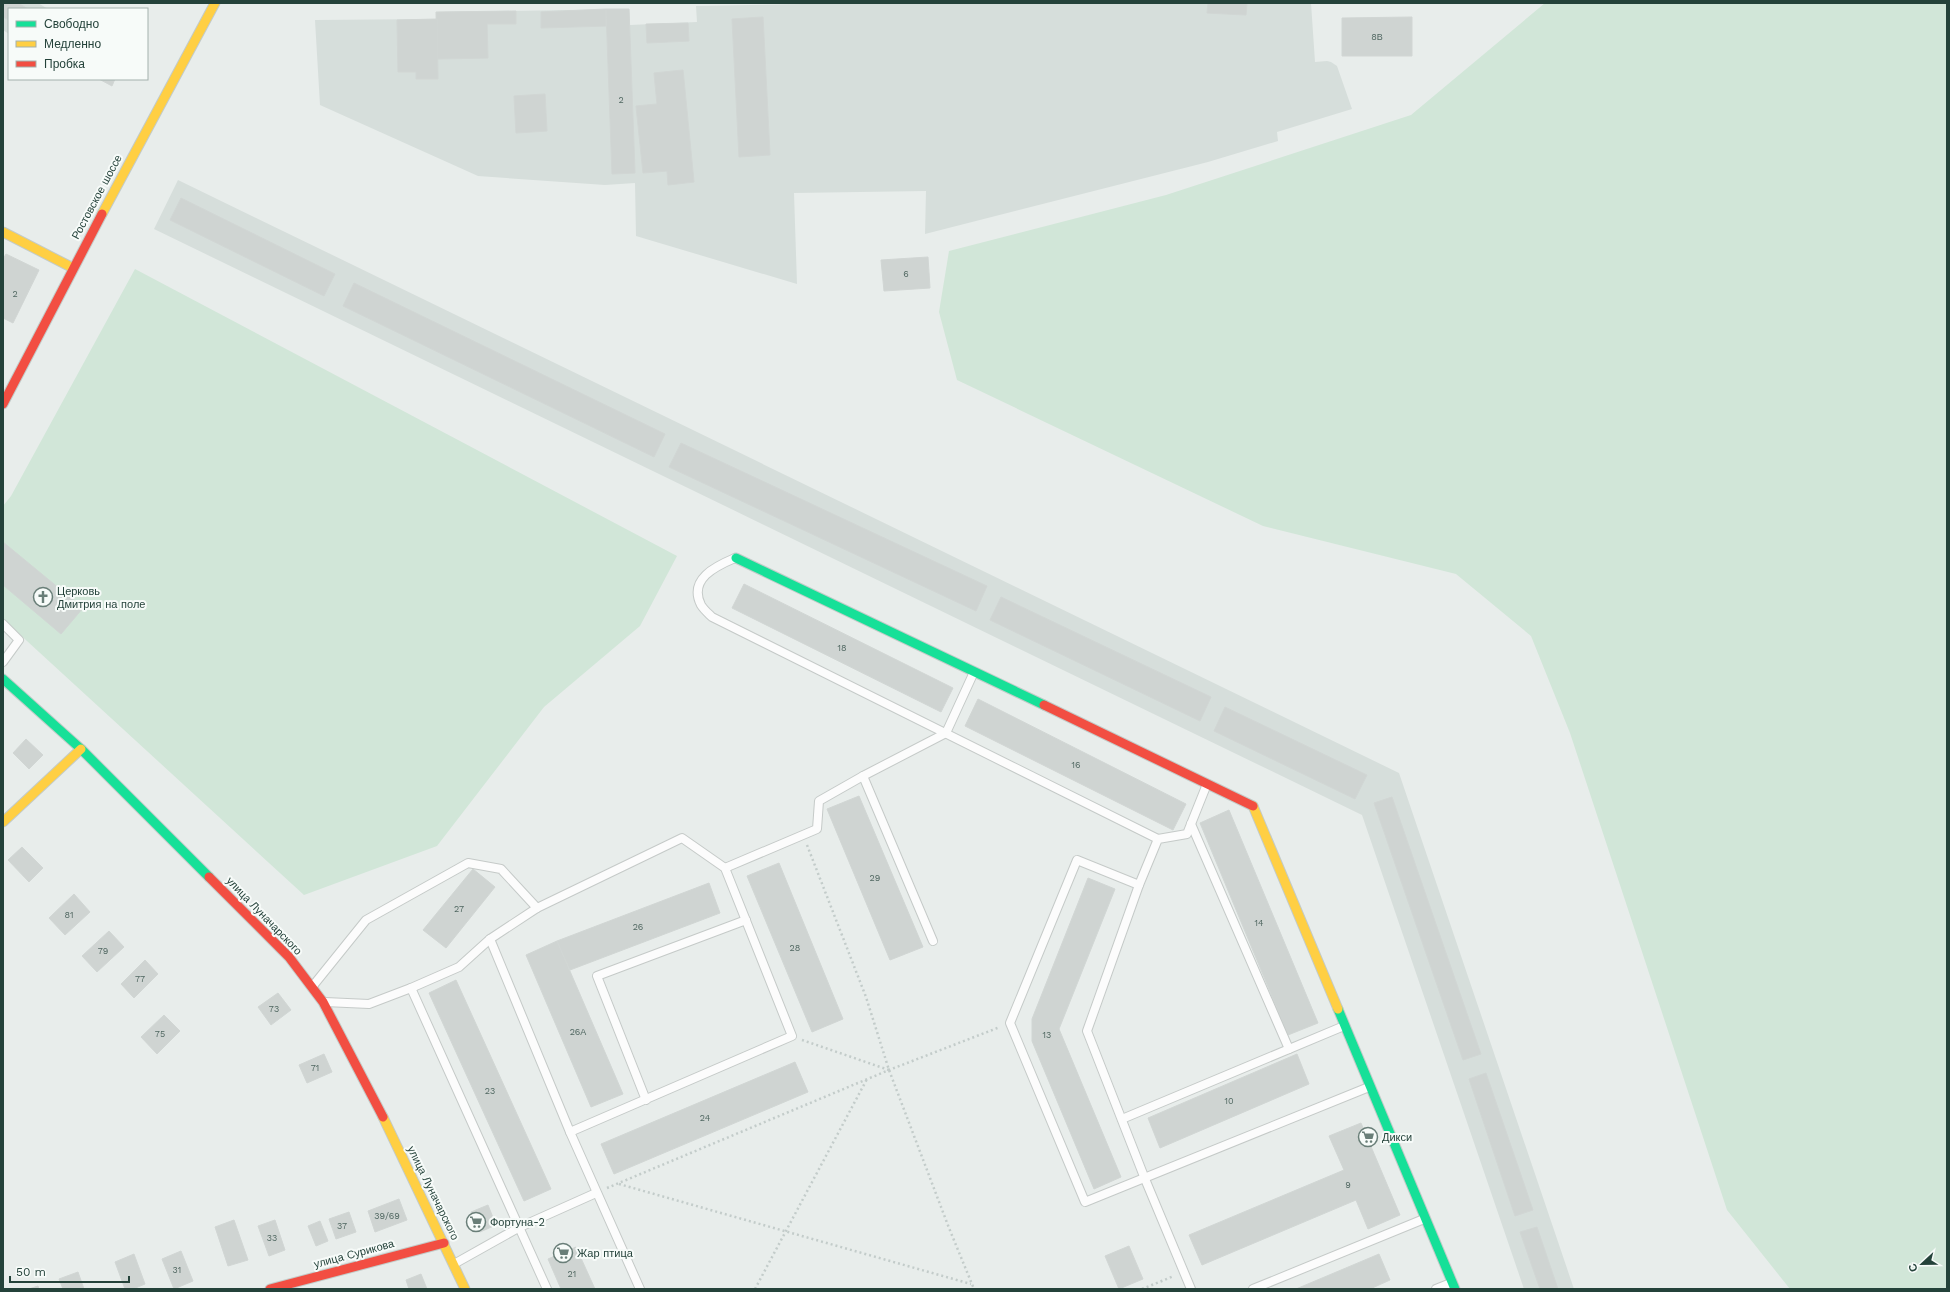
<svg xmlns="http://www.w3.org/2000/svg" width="1950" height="1292" font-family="'Work Sans',sans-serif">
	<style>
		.built { fill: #d6dedb }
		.green { fill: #d1e6d8 }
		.building { fill: #cfd4d2; stroke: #d1d6d4 }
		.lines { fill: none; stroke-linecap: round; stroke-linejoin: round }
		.lane-casing { stroke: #c5cac8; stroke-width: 10 }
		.fast-casing { stroke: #c3cbc8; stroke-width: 11 }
		.slow-casing { stroke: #c3cbc8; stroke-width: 11 }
		.jam-casing { stroke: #c3cbc8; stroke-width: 11 }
		.path { stroke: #c3ccca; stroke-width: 2.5; stroke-dasharray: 2 3; stroke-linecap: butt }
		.lane { stroke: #fcfcfc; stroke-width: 8 }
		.fast { stroke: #16e098; stroke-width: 9 }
		.slow { stroke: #ffcf43; stroke-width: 9 }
		.jam { stroke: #f24e42; stroke-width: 9 }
		.labels { text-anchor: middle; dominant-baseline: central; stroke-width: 4; stroke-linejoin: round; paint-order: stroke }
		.number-label { font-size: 9px; fill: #506761 }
		.street-label { font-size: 11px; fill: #24423a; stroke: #f7fbf9 }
		.poi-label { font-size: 11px; fill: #24423a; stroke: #f7fbf9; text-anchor: start }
	</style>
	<rect width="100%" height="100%" fill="#e8edeb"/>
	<g class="built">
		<path d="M 3,3 L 38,3 L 48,9 L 9,9 L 9,34 L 3,30 Z"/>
		<path d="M 858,3 L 1311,3 L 1315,62 L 1327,61 L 1331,62 L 1337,66 L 1352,109 L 1277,132 L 1278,141 L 1208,162 L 925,234 L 926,191 L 794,193 L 797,284 L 636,236 L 635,183 L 605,185 L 478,176 L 320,105 L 315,20 L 436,19 L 437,12 L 629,9 L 630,25 L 697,22 L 696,6 Z"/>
		<path d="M 178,180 L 1399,773 L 1574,1289 L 1524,1289 L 1362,815 L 154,229 Z"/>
	</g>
	<g class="green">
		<path d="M 1545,3 L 1947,3 L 1947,1289 L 1790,1289 L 1727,1210 L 1570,733 L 1531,636 L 1456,574 L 1263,526 L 957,380 L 939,312 L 949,251 L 1166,195 L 1411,115 Z"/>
		<path d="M 135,269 L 677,556 L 640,626 L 544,707 L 437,846 L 304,895 L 3,619 L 3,506 L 11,496 Z"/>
	</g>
	<g class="building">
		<path d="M 3,3 L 18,3 L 28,9 L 9,9 L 9,20 L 3,17 Z"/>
		<path d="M 1208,3 L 1247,3 L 1246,15 L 1207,13 Z"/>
		<path d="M 606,9 L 606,26 L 541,28 L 541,12 Z"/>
		<path d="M 606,9 L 629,9 L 635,173 L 612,174 Z"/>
		<path d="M 516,11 L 516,24 L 487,24 L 488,58 L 437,59 L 436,12 Z"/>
		<path d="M 763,17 L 770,155 L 739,157 L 732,19 Z"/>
		<path d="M 1412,17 L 1412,56 L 1342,56 L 1342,18 Z"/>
		<path d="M 437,19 L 438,79 L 416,79 L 416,72 L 398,72 L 397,20 Z"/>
		<path d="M 688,23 L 689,41 L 647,43 L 646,24 Z"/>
		<path d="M 683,70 L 694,182 L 668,185 L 667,171 L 643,173 L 636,106 L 657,104 L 654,73 Z"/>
		<path d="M 99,79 L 115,79 L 112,86 Z"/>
		<path d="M 545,94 L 547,131 L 516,133 L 514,96 Z"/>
		<path d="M 181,198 L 335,274 L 324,296 L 170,220 Z"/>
		<path d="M 6,254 L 39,270 L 13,323 L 3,318 L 3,259 Z"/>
		<path d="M 928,257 L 930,288 L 884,291 L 881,260 Z"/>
		<path d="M 354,283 L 665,434 L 654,457 L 343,306 Z"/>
		<path d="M 681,443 L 987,586 L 976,611 L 669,467 Z"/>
		<path d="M 3,542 L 83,608 L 61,634 L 3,585 Z"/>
		<path d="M 744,584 L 953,688 L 941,712 L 732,608 Z"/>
		<path d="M 1001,597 L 1211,697 L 1200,721 L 990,620 Z"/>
		<path d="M 978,699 L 1186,804 L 1173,830 L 965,726 Z"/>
		<path d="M 1225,707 L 1367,775 L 1355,799 L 1214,731 Z"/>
		<path d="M 26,739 L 43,755 L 29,769 L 13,753 Z"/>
		<path d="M 859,796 L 923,947 L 890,960 L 827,809 Z"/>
		<path d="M 1392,797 L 1481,1054 L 1463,1060 L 1374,803 Z"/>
		<path d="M 1229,810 L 1318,1023 L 1288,1035 L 1200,823 Z"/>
		<path d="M 22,847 L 43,868 L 29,882 L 8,860 Z"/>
		<path d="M 779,863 L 843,1019 L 812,1032 L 747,876 Z"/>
		<path d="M 473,869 L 495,887 L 446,948 L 423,930 Z"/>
		<path d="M 1088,878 L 1115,889 L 1059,1029 L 1121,1177 L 1094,1189 L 1032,1041 L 1032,1019 Z"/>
		<path d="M 709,883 L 720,913 L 570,970 L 557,941 Z"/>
		<path d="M 74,894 L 90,912 L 65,935 L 49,918 Z"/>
		<path d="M 109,931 L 124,947 L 97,972 L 82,956 Z"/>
		<path d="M 557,941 L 623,1094 L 591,1107 L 526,955 Z"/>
		<path d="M 145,960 L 158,974 L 134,998 L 121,984 Z"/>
		<path d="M 456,980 L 551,1189 L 524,1201 L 429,993 Z"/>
		<path d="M 278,993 L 291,1010 L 271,1025 L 258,1007 Z"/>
		<path d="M 164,1015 L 180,1031 L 157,1054 L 141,1037 Z"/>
		<path d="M 324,1054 L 332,1072 L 307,1083 L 299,1065 Z"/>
		<path d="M 1297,1054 L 1309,1084 L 1160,1148 L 1148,1118 Z"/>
		<path d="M 795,1062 L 808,1092 L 614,1174 L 601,1144 Z"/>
		<path d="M 1486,1073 L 1533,1210 L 1515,1216 L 1469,1079 Z"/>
		<path d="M 1361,1123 L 1400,1215 L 1368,1229 L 1356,1200 L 1202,1265 L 1189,1235 L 1344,1170 L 1329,1136 Z"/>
		<path d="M 399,1199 L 407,1220 L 375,1232 L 368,1211 Z"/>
		<path d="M 488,1205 L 496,1225 L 480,1232 L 471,1212 Z"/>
		<path d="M 349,1212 L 356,1232 L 336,1239 L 329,1219 Z"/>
		<path d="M 234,1220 L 248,1260 L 228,1266 L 215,1227 Z"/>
		<path d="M 275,1220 L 285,1250 L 269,1256 L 258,1226 Z"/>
		<path d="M 320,1221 L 328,1241 L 316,1246 L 308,1226 Z"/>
		<path d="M 1537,1227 L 1558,1289 L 1540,1289 L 1520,1232 Z"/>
		<path d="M 1129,1246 L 1143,1279 L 1119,1289 L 1105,1256 Z"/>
		<path d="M 576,1247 L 595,1289 L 561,1289 L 548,1259 Z"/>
		<path d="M 181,1251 L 193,1281 L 174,1289 L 162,1259 Z"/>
		<path d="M 134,1254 L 145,1284 L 133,1289 L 125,1289 L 115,1262 Z"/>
		<path d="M 1379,1254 L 1390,1280 L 1370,1289 L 1296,1289 Z"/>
		<path d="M 78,1272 L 84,1289 L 63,1289 L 59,1279 Z"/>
		<path d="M 421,1274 L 427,1289 L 409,1289 L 406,1280 Z"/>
		<path d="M 38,1286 L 39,1289 L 29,1289 Z"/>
	</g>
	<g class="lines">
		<g class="lane-casing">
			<g id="lane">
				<path d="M 735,558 C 716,566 688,579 701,605 C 704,610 709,614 712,617 L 1158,839"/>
				<path d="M 3,624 L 19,640 L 3,662"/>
				<path d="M 863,776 L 933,941"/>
				<path d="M 1191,824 L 1289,1049"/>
				<path d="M 725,868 L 817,829 L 819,801 L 863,776 L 946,733 L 974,672"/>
				<path d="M 1139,885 L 1077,860 L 1010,1023 L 1085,1202 L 1369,1087"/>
				<path d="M 490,939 L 570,1132"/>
				<path d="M 312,987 L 366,920 L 468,863 L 501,869 L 537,908"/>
				<path d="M 411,988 L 459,967 L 490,939 L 537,908 L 682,838 L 725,868 L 792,1036 L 570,1132 L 640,1289"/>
				<path d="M 325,1002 L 369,1004 L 411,988 L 547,1289"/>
				<path d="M 646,1100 L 597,976 L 746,920"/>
				<path d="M 1122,1119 L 1344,1026"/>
				<path d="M 454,1264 L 520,1227 L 596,1193"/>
				<path d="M 1191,1289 L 1145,1179 L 1087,1031 L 1139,885 L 1158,839 L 1187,834 L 1207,784"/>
				<path d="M 1253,1289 L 1424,1219"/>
				<path d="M 1436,1289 L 1451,1283"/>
			</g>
		</g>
		<g class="fast-casing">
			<g id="fast">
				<path d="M 736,558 L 1044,705"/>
				<path d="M 3,679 L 81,749 L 209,877"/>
				<path d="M 1338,1009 L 1455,1289"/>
			</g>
		</g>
		<g class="slow-casing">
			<g id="slow">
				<path d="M 102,214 L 215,3"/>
				<path d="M 3,232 L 73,268"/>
				<path d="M 1253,806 L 1338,1009"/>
				<path d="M 3,822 L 81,749"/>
				<path d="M 383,1117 L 465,1289"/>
			</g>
		</g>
		<g class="jam-casing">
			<g id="jam">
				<path d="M 3,404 L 102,214"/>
				<path d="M 1044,705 L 1253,806"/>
				<path d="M 209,877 L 289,957 L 323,1002 L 383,1117"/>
				<path d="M 270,1289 L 444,1243"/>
			</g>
		</g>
		<g class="path">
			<path d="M 807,845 L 866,997 L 889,1070 L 949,1228 L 974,1289"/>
			<path d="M 802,1040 L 889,1070"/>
			<path d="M 619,1184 L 971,1284"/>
			<path d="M 607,1188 L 889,1070 L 1000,1027"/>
			<path d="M 755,1289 L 867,1079"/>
			<path d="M 1142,1289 L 1174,1276"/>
		</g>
		<use href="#lane" class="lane"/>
		<use href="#fast" class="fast"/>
		<use href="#slow" class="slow"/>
		<use href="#jam" class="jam"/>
	</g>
	<defs>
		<g id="church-ring" transform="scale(1)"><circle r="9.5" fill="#f7fbf9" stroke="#697e78" stroke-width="1.5"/><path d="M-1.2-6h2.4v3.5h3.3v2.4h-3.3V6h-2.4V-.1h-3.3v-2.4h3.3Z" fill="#697e78"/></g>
		<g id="supermarket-ring" transform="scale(1)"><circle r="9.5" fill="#f7fbf9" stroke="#697e78" stroke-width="1.5"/><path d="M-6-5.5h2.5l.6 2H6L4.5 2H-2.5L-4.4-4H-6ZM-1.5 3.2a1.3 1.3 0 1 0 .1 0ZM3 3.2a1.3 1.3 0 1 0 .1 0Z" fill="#697e78"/></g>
	</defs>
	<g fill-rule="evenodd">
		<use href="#church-ring" x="43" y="597"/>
		<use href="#supermarket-ring" x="1368" y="1137"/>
		<use href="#supermarket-ring" x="476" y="1222"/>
		<use href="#supermarket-ring" x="563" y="1253"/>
	</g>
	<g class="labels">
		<g class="number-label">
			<text x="1377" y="37">8В</text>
			<text x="621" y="100">2</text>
			<text x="906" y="274">6</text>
			<text x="15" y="294">2</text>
			<text x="842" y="648">18</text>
			<text x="1076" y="765">16</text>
			<text x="875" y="878">29</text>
			<text x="459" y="909">27</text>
			<text x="69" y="915">81</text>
			<text x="1259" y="923">14</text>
			<text x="638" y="927">26</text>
			<text x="795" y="948">28</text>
			<text x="103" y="951">79</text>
			<text x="140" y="979">77</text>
			<text x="274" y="1009">73</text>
			<text x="578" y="1032">26А</text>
			<text x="160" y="1034">75</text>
			<text x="1047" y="1035">13</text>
			<text x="315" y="1068">71</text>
			<text x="490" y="1091">23</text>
			<text x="1229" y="1101">10</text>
			<text x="705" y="1118">24</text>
			<text x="1348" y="1185">9</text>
			<text x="387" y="1216">39/69</text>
			<text x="342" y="1226">37</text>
			<text x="272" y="1238">33</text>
			<text x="177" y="1270">31</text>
			<text x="572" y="1274">21</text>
		</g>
		<g class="street-label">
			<text transform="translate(97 197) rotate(-62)">Ростовское шоссе</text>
			<text transform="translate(264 916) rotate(46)">улица Луначарского</text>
			<text transform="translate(433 1193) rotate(64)">улица Луначарского</text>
			<text transform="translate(354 1254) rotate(-15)">улица Сурикова</text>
		</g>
		<g class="poi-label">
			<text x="57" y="591">Церковь<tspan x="57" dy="13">Дмитрия на поле</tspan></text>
			<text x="1382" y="1137">Дикси</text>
			<text x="490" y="1222">Фортуна-2</text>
			<text x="577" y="1253">Жар птица</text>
		</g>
	</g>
	<rect width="1950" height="1292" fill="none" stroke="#24423a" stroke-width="8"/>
	<rect x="8" y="8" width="140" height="72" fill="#f7fbf9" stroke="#a3b1ad"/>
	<rect x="16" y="21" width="20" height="6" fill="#16e098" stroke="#a3b1ad"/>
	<text x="44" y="28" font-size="12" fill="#24423a">Свободно</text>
	<rect x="16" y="41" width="20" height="6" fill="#ffcf43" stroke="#a3b1ad"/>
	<text x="44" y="48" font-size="12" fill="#24423a">Медленно</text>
	<rect x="16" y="61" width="20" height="6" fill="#f24e42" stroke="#a3b1ad"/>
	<text x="44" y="68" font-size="12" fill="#24423a">Пробка</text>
	<g transform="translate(1922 1264) rotate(248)" stroke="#f7fbf9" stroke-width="3" paint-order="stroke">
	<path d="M0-3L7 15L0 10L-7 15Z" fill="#24423a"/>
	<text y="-6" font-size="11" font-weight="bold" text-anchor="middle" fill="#24423a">С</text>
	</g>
	<path d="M10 1276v6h119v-6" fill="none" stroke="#24423a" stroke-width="2"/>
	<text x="16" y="1276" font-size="12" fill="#24423a" stroke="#f7fbf9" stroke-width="3" paint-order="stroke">50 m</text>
</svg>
